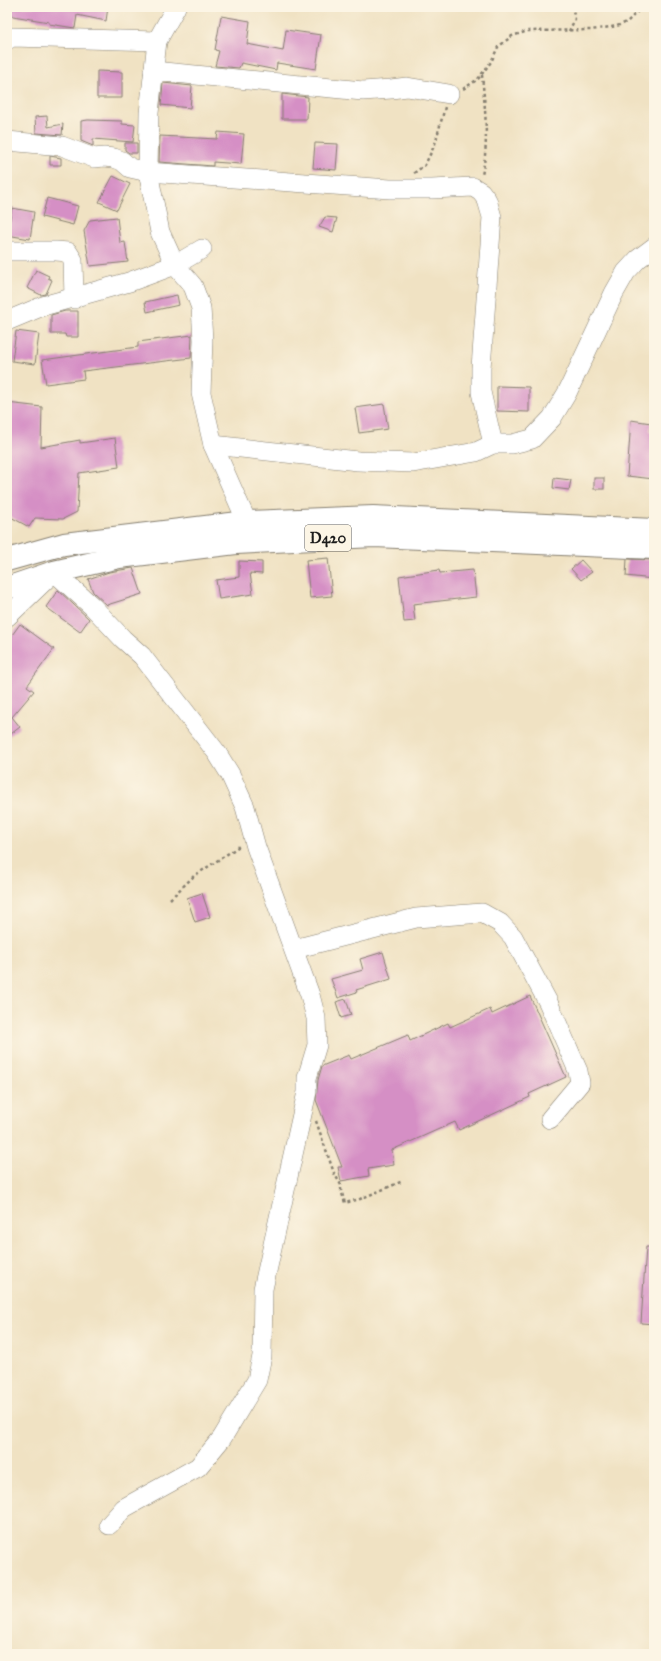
<svg xmlns="http://www.w3.org/2000/svg" width="661" height="1661" font-family="'IM FELL Great Primer',serif">
	<style>
		.building { fill: #d58fc5 }
		.lines { fill: none; stroke-linecap: round; stroke-linejoin: round }
		.minor-casing { stroke: #867f70; stroke-width: 20 }
		.highway-casing { stroke: #867f70; stroke-width: 24 }
		.path { stroke: #867f70; stroke-width: 2.5; stroke-dasharray: 3 3; stroke-linecap: butt }
		.minor { stroke: #fff; stroke-width: 19 }
		.highway { stroke: #fff; stroke-width: 22 }
		.labels { text-anchor: middle; dominant-baseline: central; stroke-width: 4; stroke-linejoin: round; paint-order: stroke }
		.shield { fill: #fcf5e5; stroke: #5f5d58; stroke-width: 1 }
		.shield-label { font-size: 15px; font-weight: bold; fill: #1c1c1c }
	</style>
	<rect width="100%" height="100%" fill="#fcf5e5"/>
	<filter id="ink" filterUnits="userSpaceOnUse"><feTurbulence type="fractalNoise" baseFrequency=".025" numOctaves="2"/><feDisplacementMap in="SourceGraphic" scale="8" xChannelSelector="R" yChannelSelector="G"/><feConvolveMatrix kernelMatrix="1 2 1 2 8 2 1 2 1" color-interpolation-filters="sRGB"/></filter>
	<filter id="wash" filterUnits="userSpaceOnUse"><feTurbulence type="fractalNoise" baseFrequency=".012" numOctaves="4" result="noise"/><feDisplacementMap in="SourceGraphic" scale="16" xChannelSelector="R" yChannelSelector="G"/><feGaussianBlur stdDeviation="0.9" result="paint"/><feColorMatrix in="noise" values="0 0 0 0 0 0 0 0 0 0 0 0 0 0 0 0 0 1.4 0 .05"/><feComposite in="paint" operator="in"/></filter>
	<g filter="url(#wash)">
		<rect width="100%" height="100%" fill="#f0e2c3"/>
		<g id="blocks">
			<g class="building">
				<path d="M 7,7 L 108,7 L 106,21 L 77,15 L 75,28 L 49,24 L 49,22 L 7,15 Z"/>
				<path d="M 221,16 L 250,21 L 247,44 L 283,51 L 286,30 L 321,35 L 316,69 L 277,63 L 276,70 L 241,63 L 239,68 L 215,66 L 219,51 L 215,50 Z"/>
				<path d="M 97,71 L 122,72 L 122,98 L 97,98 Z"/>
				<path d="M 163,83 L 192,86 L 190,108 L 161,105 Z"/>
				<path d="M 282,94 L 308,97 L 307,119 L 282,119 Z"/>
				<path d="M 47,116 L 48,127 L 63,124 L 62,135 L 36,133 L 35,117 Z"/>
				<path d="M 88,120 L 122,121 L 122,124 L 135,125 L 133,142 L 93,139 L 93,146 L 81,141 L 81,121 Z"/>
				<path d="M 218,132 L 244,134 L 241,164 L 213,162 L 213,166 L 159,162 L 160,136 L 217,139 Z"/>
				<path d="M 125,143 L 137,143 L 137,153 L 129,153 L 125,150 Z"/>
				<path d="M 315,143 L 338,144 L 336,170 L 313,168 Z"/>
				<path d="M 50,156 L 61,158 L 61,165 L 50,165 Z"/>
				<path d="M 113,176 L 130,184 L 117,210 L 99,202 Z"/>
				<path d="M 47,198 L 78,206 L 73,225 L 42,217 Z"/>
				<path d="M 12,208 L 34,212 L 30,239 L 7,235 Z"/>
				<path d="M 117,217 L 120,243 L 125,242 L 128,262 L 90,266 L 84,231 L 90,220 Z"/>
				<path d="M 325,217 L 337,218 L 333,232 L 319,227 Z"/>
				<path d="M 36,270 L 49,276 L 48,278 L 52,280 L 46,294 L 41,295 L 27,288 Z"/>
				<path d="M 177,295 L 179,305 L 147,312 L 145,302 Z"/>
				<path d="M 65,311 L 78,311 L 78,337 L 66,337 L 65,334 L 51,334 L 51,315 Z"/>
				<path d="M 16,331 L 39,334 L 35,364 L 12,361 Z"/>
				<path d="M 192,335 L 191,358 L 83,371 L 84,379 L 46,384 L 42,360 L 138,347 L 138,342 Z"/>
				<path d="M 497,386 L 529,387 L 529,412 L 497,411 Z"/>
				<path d="M 7,403 L 42,407 L 41,447 L 80,440 L 80,443 L 115,438 L 119,467 L 79,473 L 77,512 L 63,519 L 35,518 L 29,527 L 7,515 Z"/>
				<path d="M 384,404 L 388,429 L 359,433 L 355,408 Z"/>
				<path d="M 631,420 L 651,423 L 650,431 L 654,432 L 654,479 L 627,476 Z"/>
				<path d="M 554,478 L 571,480 L 569,490 L 553,488 Z"/>
				<rect x="594" y="478" width="10" height="11"/>
				<path d="M 328,558 L 332,596 L 310,598 L 306,560 Z"/>
				<path d="M 627,559 L 654,560 L 653,579 L 626,576 Z"/>
				<path d="M 581,560 L 592,572 L 581,580 L 571,569 Z"/>
				<path d="M 239,561 L 262,562 L 262,574 L 250,573 L 253,594 L 219,599 L 216,580 L 239,577 Z"/>
				<path d="M 133,568 L 142,594 L 107,605 L 93,592 L 88,579 L 109,572 Z"/>
				<path d="M 439,570 L 440,573 L 473,570 L 476,597 L 413,604 L 415,621 L 404,622 L 399,576 Z"/>
				<path d="M 58,590 L 89,619 L 80,632 L 46,607 Z"/>
				<path d="M 20,624 L 54,649 L 27,686 L 34,691 L 12,717 L 20,727 L 7,737 L 7,642 Z"/>
				<path d="M 202,893 L 210,917 L 195,922 L 187,898 Z"/>
				<path d="M 383,952 L 391,979 L 356,990 L 357,992 L 338,998 L 331,979 L 363,970 L 360,959 Z"/>
				<path d="M 530,996 L 566,1077 L 529,1094 L 530,1097 L 459,1130 L 455,1122 L 392,1150 L 394,1165 L 368,1169 L 369,1176 L 341,1181 L 338,1167 L 342,1167 L 316,1100 L 318,1080 L 322,1066 L 349,1055 L 351,1059 L 408,1035 L 410,1041 L 448,1023 L 450,1027 L 490,1009 L 492,1014 Z"/>
				<path d="M 346,999 L 351,1015 L 341,1018 L 336,1002 Z"/>
				<path d="M 646,1247 L 654,1247 L 654,1324 L 641,1323 Z"/>
			</g>
		</g>
	</g>
	<g filter="url(#ink)">
		<use href="#blocks" fill-opacity="0" stroke="#867f70" stroke-width="1"/>
		<g class="lines">
			<g class="minor-casing">
				<g id="minor">
					<path d="M 176,7 L 157,41 L 149,113 L 148,172 L 160,232 L 175,265 L 193,286 L 201,308 L 203,340 L 201,393 L 213,445 L 247,522"/>
					<path d="M 7,40 L 12,37 L 157,41"/>
					<path d="M 153,71 L 363,91 L 391,89 L 407,87 L 449,94"/>
					<path d="M 7,141 L 62,146 L 94,158 L 104,157 L 114,158 L 122,161 L 130,168 L 148,172 L 390,189 L 432,189 L 473,187 L 481,192 L 487,200 L 492,217 L 481,368 L 481,392 L 493,444"/>
					<path d="M 7,251 L 56,251 L 68,252 L 73,260 L 74,299"/>
					<path d="M 7,321 L 43,306 L 129,282 L 175,265 L 202,249"/>
					<path d="M 213,445 L 358,461 L 413,463 L 476,452 L 493,444 L 512,444 L 532,439 L 552,418 L 567,393 L 614,293 L 626,272 L 638,259 L 654,247"/>
					<path d="M 7,617 L 54,572 L 93,607 L 123,639 L 142,656 L 217,753 L 230,774 L 245,807 L 256,847 L 310,995 L 316,1018 L 317,1045 L 307,1078 L 307,1092 L 263,1289 L 262,1356 L 257,1380 L 222,1438 L 198,1467 L 124,1508 L 109,1525"/>
					<path d="M 294,949 L 416,918 L 482,913 L 500,923 L 513,937 L 548,1002 L 578,1071 L 580,1083 L 550,1119"/>
				</g>
			</g>
			<g class="highway-casing">
				<g id="highway">
					<path d="M 7,560 L 64,544 L 247,522 L 373,517 L 654,530"/>
					<path d="M 7,588 L 54,572 L 119,557 L 236,543 L 374,536 L 654,548"/>
				</g>
			</g>
			<g class="path">
				<path d="M 569,31 L 575,19 L 572,7"/>
				<path d="M 482,75 C 485,107 489,143 482,175"/>
				<path d="M 463,89 L 478,79 L 491,62 L 498,47 L 512,36 L 528,31 L 591,30 L 617,26 L 627,22 L 642,7"/>
				<path d="M 414,173 L 425,165 L 435,144 L 445,107"/>
				<path d="M 170,899 L 194,876 L 241,845"/>
				<path d="M 316,1121 L 334,1173 L 341,1185 L 341,1190 L 345,1203 L 360,1199 L 403,1181"/>
			</g>
			<use href="#minor" class="minor"/>
			<use href="#highway" class="highway"/>
		</g>
	</g>
	<g class="labels">
		<rect class="shield" x="305" y="525" width="46" height="26" rx="3"/>
		<g class="shield-label">
			<text x="328" y="538">D420</text>
		</g>
	</g>
	<rect width="661" height="1661" fill="none" stroke="#fcf5e5" stroke-width="24"/>
</svg>
